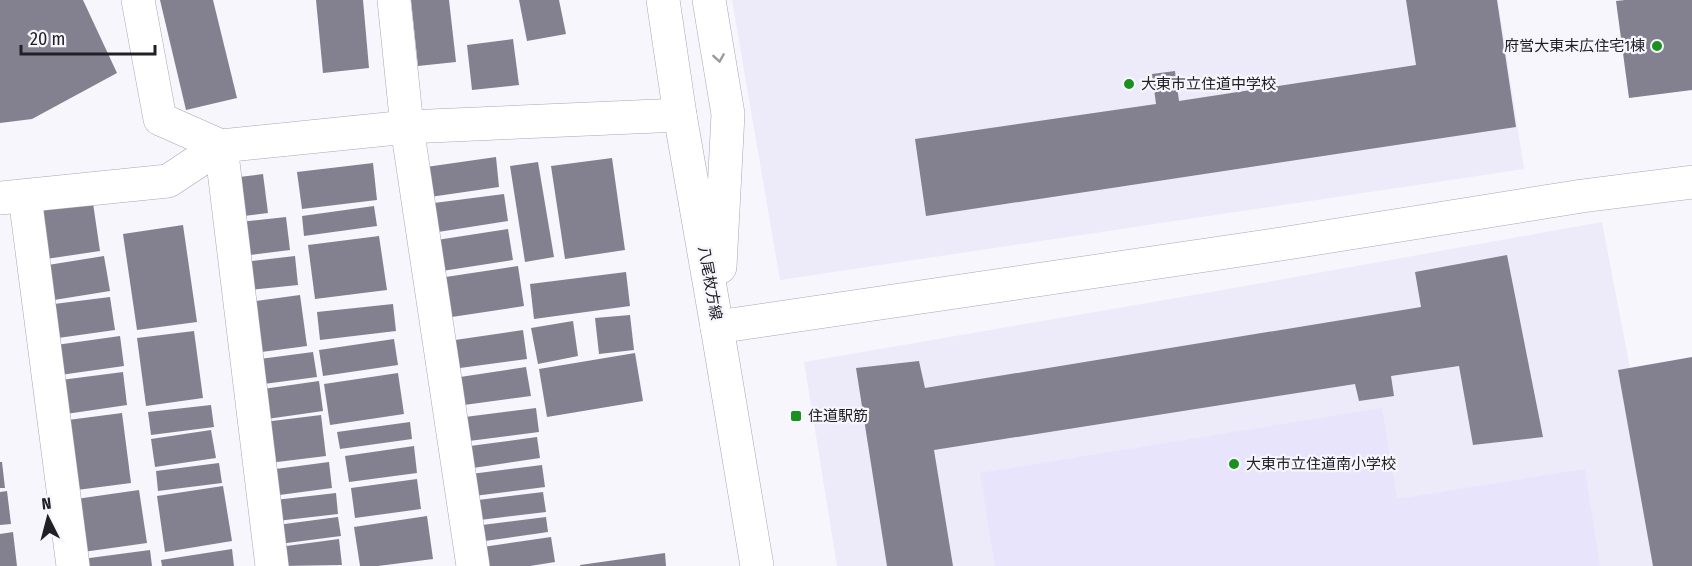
<svg xmlns="http://www.w3.org/2000/svg" width="1692" height="566" font-family="'Fira Sans Condensed','Noto Sans JP',sans-serif">
	<style>
		.built { fill: #edebf9 }
		.green { fill: #e8e4fb }
		.building { fill: #838190 }
		.lines { fill: none; stroke-linecap: round; stroke-linejoin: round }
		.minor-casing { stroke: #a9a6b6; stroke-width: 34 }
		.major-casing { stroke: #a9a6b6; stroke-width: 34 }
		.minor { stroke: #fff; stroke-width: 33 }
		.major { stroke: #fff; stroke-width: 33 }
		.oneway { stroke: #9b9b9d }
		.poi-dot { fill: #1a911f; stroke: #f7f6fd; stroke-width: 2 }
		.labels { text-anchor: middle; dominant-baseline: central; stroke-width: 4.5; stroke-linejoin: round; paint-order: stroke }
		.poi-label { font-size: 15px; fill: #212026; stroke: #f7f6fd; text-anchor: start }
		.street-label { font-size: 15px; fill: #212026; stroke: #f7f6fd }
	</style>
	<rect width="100%" height="100%" fill="#f7f6fd"/>
	<g class="built">
		<path d="M 732,0 L 1498,0 L 1524,169 L 780,280 Z"/>
		<path d="M 1602,222 L 1668,566 L 837,566 L 804,362 L 1217,291 Z"/>
	</g>
	<path class="green" d="M 1382,408 L 1397,499 L 1585,469 L 1600,566 L 995,566 L 980,473 Z"/>
	<g class="building">
		<path d="M 0,0 L 83,0 L 117,73 L 32,119 L 0,123 Z"/>
		<path d="M 160,0 L 213,0 L 237,98 L 186,110 Z"/>
		<path d="M 316,0 L 363,0 L 369,68 L 323,73 Z"/>
		<path d="M 411,0 L 449,0 L 456,62 L 418,66 Z"/>
		<path d="M 519,0 L 559,0 L 566,34 L 527,41 Z"/>
		<path d="M 1406,0 L 1497,0 L 1516,127 L 926,216 L 915,139 L 1156,104 L 1152,74 L 1175,71 L 1179,101 L 1416,65 Z"/>
		<path d="M 1625,0 L 1692,0 L 1692,90 L 1629,98 L 1616,1 Z"/>
		<path d="M 513,39 L 519,85 L 472,90 L 467,45 Z"/>
		<path d="M 496,157 L 499,187 L 430,197 L 426,167 Z"/>
		<path d="M 612,158 L 625,250 L 565,259 L 551,166 Z"/>
		<path d="M 538,162 L 554,257 L 525,262 L 510,166 Z"/>
		<path d="M 373,163 L 377,200 L 302,209 L 297,172 Z"/>
		<path d="M 263,174 L 268,213 L 236,217 L 231,178 Z"/>
		<path d="M 504,194 L 508,221 L 438,232 L 434,203 Z"/>
		<path d="M 93,203 L 100,251 L 46,259 L 40,211 Z"/>
		<path d="M 374,206 L 377,226 L 304,236 L 302,216 Z"/>
		<path d="M 286,217 L 290,250 L 243,256 L 239,222 Z"/>
		<path d="M 183,225 L 197,322 L 137,330 L 123,234 Z"/>
		<path d="M 508,229 L 513,260 L 442,271 L 437,240 Z"/>
		<path d="M 379,236 L 387,290 L 315,299 L 308,245 Z"/>
		<path d="M 1507,255 L 1543,437 L 1473,445 L 1459,366 L 1391,376 L 1394,396 L 1359,401 L 1355,384 L 934,450 L 953,566 L 887,566 L 856,368 L 919,361 L 925,388 L 1421,307 L 1415,272 Z"/>
		<path d="M 104,256 L 110,291 L 54,300 L 48,265 Z"/>
		<path d="M 295,256 L 298,285 L 248,290 L 244,262 Z"/>
		<path d="M 518,266 L 524,306 L 445,318 L 439,278 Z"/>
		<path d="M 626,272 L 630,306 L 534,319 L 530,284 Z"/>
		<path d="M 300,295 L 307,346 L 254,353 L 248,302 Z"/>
		<path d="M 110,297 L 115,330 L 58,338 L 54,304 Z"/>
		<path d="M 393,304 L 396,331 L 320,340 L 317,312 Z"/>
		<path d="M 630,315 L 634,350 L 599,354 L 595,318 Z"/>
		<path d="M 573,321 L 578,356 L 538,364 L 531,328 Z"/>
		<path d="M 523,330 L 527,359 L 460,368 L 455,340 Z"/>
		<path d="M 194,331 L 203,398 L 146,406 L 137,338 Z"/>
		<path d="M 120,336 L 124,366 L 60,375 L 56,345 Z"/>
		<path d="M 394,339 L 398,365 L 323,376 L 319,350 Z"/>
		<path d="M 313,352 L 317,377 L 256,385 L 252,360 Z"/>
		<path d="M 635,353 L 643,401 L 547,417 L 539,369 Z"/>
		<path d="M 1692,357 L 1692,566 L 1653,566 L 1618,370 Z"/>
		<path d="M 526,367 L 531,396 L 464,405 L 460,377 Z"/>
		<path d="M 123,372 L 127,405 L 66,414 L 61,380 Z"/>
		<path d="M 398,373 L 404,414 L 330,425 L 324,384 Z"/>
		<path d="M 319,381 L 323,411 L 260,420 L 256,390 Z"/>
		<path d="M 211,405 L 214,427 L 151,435 L 148,412 Z"/>
		<path d="M 536,408 L 539,432 L 469,441 L 465,417 Z"/>
		<path d="M 122,413 L 131,483 L 77,490 L 68,420 Z"/>
		<path d="M 321,415 L 326,456 L 269,463 L 264,422 Z"/>
		<path d="M 410,422 L 412,439 L 340,449 L 337,432 Z"/>
		<path d="M 211,430 L 216,458 L 155,467 L 151,439 Z"/>
		<path d="M 537,437 L 540,458 L 473,468 L 470,446 Z"/>
		<path d="M 414,446 L 417,473 L 349,482 L 345,456 Z"/>
		<path d="M 0,462 L 2,462 L 5,488 L 0,488 Z"/>
		<path d="M 329,462 L 332,488 L 272,496 L 268,470 Z"/>
		<path d="M 219,463 L 222,483 L 158,491 L 156,471 Z"/>
		<path d="M 542,465 L 545,487 L 474,496 L 471,474 Z"/>
		<path d="M 417,479 L 421,509 L 355,518 L 351,488 Z"/>
		<path d="M 223,486 L 232,541 L 165,552 L 157,496 Z"/>
		<path d="M 139,490 L 147,543 L 83,552 L 76,499 Z"/>
		<path d="M 7,491 L 11,524 L 0,525 L 0,492 Z"/>
		<path d="M 543,492 L 546,512 L 480,520 L 478,500 Z"/>
		<path d="M 336,493 L 338,514 L 277,521 L 275,500 Z"/>
		<path d="M 427,516 L 433,559 L 378,566 L 360,566 L 354,527 Z"/>
		<path d="M 338,517 L 341,536 L 279,544 L 277,525 Z"/>
		<path d="M 546,517 L 548,532 L 485,541 L 482,525 Z"/>
		<path d="M 13,532 L 17,566 L 0,566 L 0,534 Z"/>
		<path d="M 551,537 L 555,562 L 530,566 L 485,566 L 483,547 Z"/>
		<path d="M 339,539 L 342,565 L 282,566 L 279,547 Z"/>
		<path d="M 232,549 L 234,566 L 162,566 L 161,560 Z"/>
		<path d="M 150,550 L 152,566 L 83,566 L 82,559 Z"/>
		<path d="M 665,553 L 666,566 L 580,566 L 580,565 Z"/>
	</g>
	<g class="lines">
		<g class="minor-casing">
			<g id="minor">
				<path d="M 138,0 L 160,119 L 221,146 L 407,127 L 680,115"/>
				<path d="M 394,0 L 407,127 L 473,566"/>
				<path d="M 25,197 L 73,566"/>
				<path d="M 0,198 L 168,181 L 221,146 L 272,566"/>
				<path d="M 717,327 L 1281,244 L 1582,196 L 1692,182"/>
			</g>
		</g>
		<g class="major-casing">
			<g id="major">
				<path d="M 663,0 L 680,115 L 717,327 L 757,566"/>
				<path d="M 709,0 L 728,114 L 720,267"/>
			</g>
		</g>
		<use href="#minor" class="minor"/>
		<use href="#major" class="major"/>
	</g>
	<defs><path id="oneway-chevron" d="M-2-3.5L2.5 0L-2 3.5" fill="none" stroke-width="1.6" stroke-linecap="round" stroke-linejoin="round" transform="scale(1.5)"/></defs>
	<use class="oneway" href="#oneway-chevron" transform="translate(719 58) rotate(81)"/>
	<g class="poi-dot">
		<circle cx="1657" cy="46" r="6"/>
		<circle cx="1129" cy="84" r="6"/>
		<rect x="790" y="410" width="12" height="12" rx="3"/>
		<circle cx="1234" cy="464" r="6"/>
	</g>
	<g class="labels">
		<g class="poi-label">
			<text x="1645" y="46" text-anchor="end">府営大東末広住宅1棟</text>
			<text x="1141" y="84">大東市立住道中学校</text>
			<text x="808" y="416">住道駅筋</text>
			<text x="1246" y="464">大東市立住道南小学校</text>
		</g>
		<g class="street-label">
			<text transform="translate(710 283) rotate(80)">八尾枚方線</text>
		</g>
	</g>
	<g transform="translate(48 518) rotate(354)" stroke="#f7f6fd" stroke-width="4.5" paint-order="stroke">
	<path d="M0-4.5L10 22L0 15L-10 22Z" fill="#212026"/>
	<text y="-9" font-size="16" font-weight="bold" text-anchor="middle" fill="#212026">N</text>
	</g>
	<path d="M21 45v9h134v-9" fill="none" stroke="#212026" stroke-width="3"/>
	<text x="30" y="45" font-size="18" fill="#212026" stroke="#f7f6fd" stroke-width="4.5" paint-order="stroke">20 m</text>
</svg>
